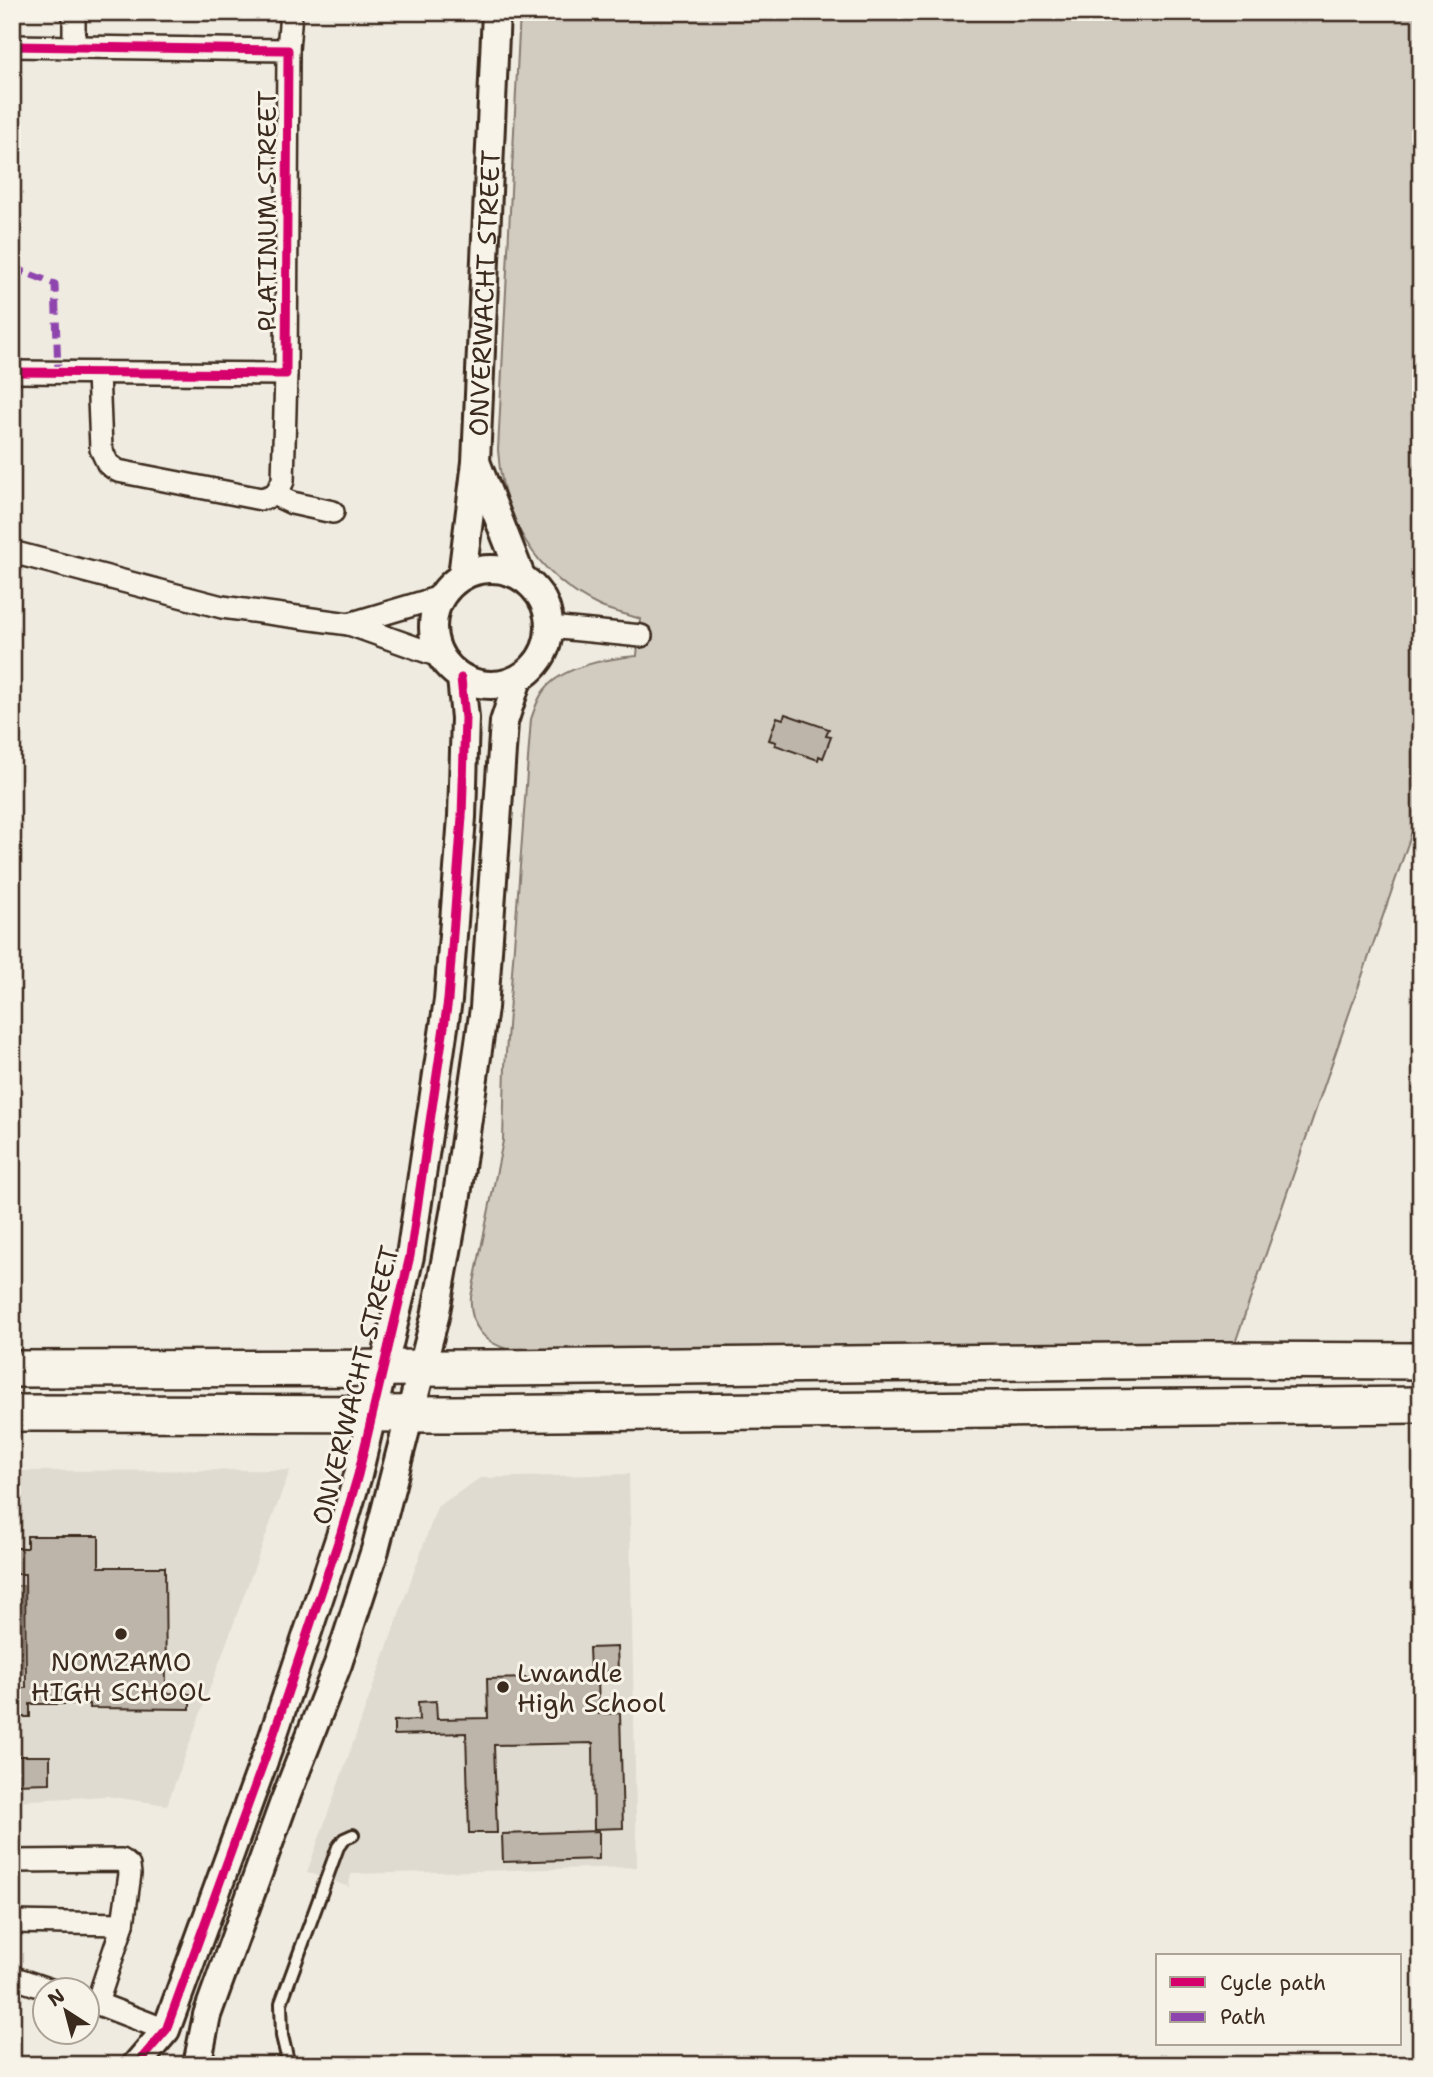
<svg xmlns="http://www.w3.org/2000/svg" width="1433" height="2077" font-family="'Shantell Sans',sans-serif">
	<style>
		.built { fill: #e0dbd0 }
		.green { fill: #d1cbc0; stroke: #867a6f; stroke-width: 2 }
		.building { fill: #bdb5aa; stroke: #3b2a1e; stroke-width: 2 }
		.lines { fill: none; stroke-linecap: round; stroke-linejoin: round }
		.service-casing { stroke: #3b2a1e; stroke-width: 16 }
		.minor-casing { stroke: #3b2a1e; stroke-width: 26 }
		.tertiary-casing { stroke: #3b2a1e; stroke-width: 32 }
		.trunk-casing { stroke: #3b2a1e; stroke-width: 40 }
		.service { stroke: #f7f3e8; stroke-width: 10 }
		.minor { stroke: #f7f3e8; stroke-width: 21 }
		.tertiary { stroke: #f7f3e8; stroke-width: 26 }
		.trunk { stroke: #f7f3e8; stroke-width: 35 }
		.quiet { stroke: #8e44ad; stroke-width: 7; stroke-dasharray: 14 7; stroke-linecap: butt }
		.cycleway-casing { stroke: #f7f3e8; stroke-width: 13 }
		.cycleway { stroke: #d6006c; stroke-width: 9 }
		.poi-dot { fill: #3b2a1e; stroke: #f7f3e8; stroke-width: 2.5 }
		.labels { text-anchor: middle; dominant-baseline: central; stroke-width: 6; stroke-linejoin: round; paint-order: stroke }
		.street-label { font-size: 26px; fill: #3b2a1e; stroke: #f7f3e8 }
		.poi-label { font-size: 26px; fill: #3b2a1e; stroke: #f7f3e8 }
	</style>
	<rect width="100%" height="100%" fill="#efebe0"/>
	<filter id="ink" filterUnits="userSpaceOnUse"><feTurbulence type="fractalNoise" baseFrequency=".0143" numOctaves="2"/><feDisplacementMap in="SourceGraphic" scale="14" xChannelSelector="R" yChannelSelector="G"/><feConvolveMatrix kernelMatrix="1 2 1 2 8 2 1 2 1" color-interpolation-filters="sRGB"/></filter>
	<g filter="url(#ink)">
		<g class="built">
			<path d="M 290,1470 L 167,1805 L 106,1796 L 12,1801 L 12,1471 Z"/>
			<path d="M 629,1474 L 637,1867 L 351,1874 L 349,1887 L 307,1872 L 437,1507 L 480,1478 Z"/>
		</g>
		<g class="green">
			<path d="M 520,12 L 1421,12 L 1421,806 L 1234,1346 L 511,1350 C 484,1344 469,1325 471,1297 L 503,1141 L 505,1066 L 531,719 C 535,708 538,697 545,689 C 563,666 610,658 637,656 L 640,619 C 627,614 612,612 599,606 C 536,576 502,518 498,450 Z"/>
			<rect x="12" y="1586" width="11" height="88"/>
		</g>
		<g class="building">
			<path d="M 785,714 L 829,729 L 826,736 L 831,737 L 823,758 L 819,756 L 818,760 L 775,745 L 776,742 L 769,740 L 777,717 L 783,719 Z"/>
			<path d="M 27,1536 L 99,1536 L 99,1567 L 165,1567 L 166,1693 L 190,1694 L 190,1709 L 90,1708 L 90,1704 L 30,1704 L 30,1717 L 12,1717 L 12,1688 L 26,1688 L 25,1574 L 12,1574 L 12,1548 L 27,1548 Z"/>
			<path d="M 617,1647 L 618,1671 L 590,1671 L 589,1648 Z"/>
			<path d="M 598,1676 L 599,1714 L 620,1713 L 623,1828 L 594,1829 L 593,1743 L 494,1745 L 497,1833 L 469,1833 L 466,1733 L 394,1735 L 394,1721 L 419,1720 L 418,1702 L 436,1701 L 437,1719 L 488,1718 L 487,1679 Z"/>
			<path d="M 12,1756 L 50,1756 L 50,1783 L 12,1784 Z"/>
			<path d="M 599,1831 L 599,1859 L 503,1862 L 502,1834 Z"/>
		</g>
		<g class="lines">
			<g class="service-casing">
				<path id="service" d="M 289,2065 L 282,2036 L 281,2003 L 338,1847 L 344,1839 L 353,1835"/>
			</g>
			<g class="minor-casing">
				<g id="minor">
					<path d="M 74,12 L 74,47"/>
					<path d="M 12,46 L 288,50 L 286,374 L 12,372"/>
					<path d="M 288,50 L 291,12"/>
					<path d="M 98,373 L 101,449 L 108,464 L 118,471 L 261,499 L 275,495 L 283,481 L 286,374"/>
					<path d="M 275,495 L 292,503 L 333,512"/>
					<path d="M 12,552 L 222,607 L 349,624 L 439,656"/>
					<path d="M 349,624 L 440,597"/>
					<path d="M 550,627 L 641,636"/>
					<path d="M 12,1861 L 122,1860 L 129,1866 L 130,1874 L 123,1924 L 97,2003"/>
					<path d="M 12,1922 L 123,1924"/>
					<path d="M 12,1977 L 51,1990"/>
					<path d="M 88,2000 L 166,2030"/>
				</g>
			</g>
			<g class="tertiary-casing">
				<g id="tertiary">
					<path d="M 477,464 L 521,576"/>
					<circle cx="491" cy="627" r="58"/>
					<path id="s1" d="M 462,576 L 476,462 L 496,12"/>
					<path d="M 136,2065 L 166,2030 L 272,1739 L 340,1536 L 358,1475 L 410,1256 L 448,1000 L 462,817 L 465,718 L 461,678"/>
					<path d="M 197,2065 L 207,2015 L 284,1802 L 338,1664 L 375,1550 L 435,1317 L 456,1202 L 484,1008 L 504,722 L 518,679"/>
				</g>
			</g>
			<g class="trunk-casing">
				<g id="trunk">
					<path d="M 12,1369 L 496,1368 L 1207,1360 L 1421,1361"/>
					<path d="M 12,1413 L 455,1414 L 1421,1405"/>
				</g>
			</g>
			<use href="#service" class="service"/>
			<use href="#minor" class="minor"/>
			<use href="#tertiary" class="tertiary"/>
			<use href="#trunk" class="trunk"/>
			<g class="quiet">
				<path d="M 12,160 L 15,133 L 14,46"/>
				<path d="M 12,267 L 55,284 L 58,373"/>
			</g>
			<g class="cycleway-casing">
				<g id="cycleway">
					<path d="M 12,46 L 288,50 L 286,374 L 12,372"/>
					<path d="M 136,2065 L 166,2030 L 272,1739 L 340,1536 L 358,1475 L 410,1256 L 448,1000 L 462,817 L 465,718 L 461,678"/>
				</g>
			</g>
			<use href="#cycleway" class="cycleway"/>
		</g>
	</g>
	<g class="poi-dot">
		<circle cx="121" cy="1634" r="7"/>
		<circle cx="503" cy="1687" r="7"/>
	</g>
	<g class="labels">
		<g class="street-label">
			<text transform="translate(266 211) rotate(-90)">PLATINUM STREET</text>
			<text stroke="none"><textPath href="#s1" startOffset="284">ONVERWACHT STREET</textPath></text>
			<text transform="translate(355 1385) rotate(-76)">ONVERWACHT STREET</text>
		</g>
		<g class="poi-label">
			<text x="121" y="1661">NOMZAMO<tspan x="121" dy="30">HIGH SCHOOL</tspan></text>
			<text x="517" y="1672" text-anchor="start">Lwandle<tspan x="517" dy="30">High School</tspan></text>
		</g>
	</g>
	<rect width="1433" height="2077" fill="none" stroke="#f7f3e8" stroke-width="42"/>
	<rect x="21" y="21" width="1391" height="2035" fill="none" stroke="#3b2a1e" stroke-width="2.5" filter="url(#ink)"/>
	<rect x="1156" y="1954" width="245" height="91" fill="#f7f3e8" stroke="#aca397" stroke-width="2"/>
	<rect x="1170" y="1977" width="35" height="10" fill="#d6006c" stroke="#aca397" stroke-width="2"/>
	<text x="1220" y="1990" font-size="21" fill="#3b2a1e">Cycle path</text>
	<rect x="1170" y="2012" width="35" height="10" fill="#8e44ad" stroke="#aca397" stroke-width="2"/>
	<text x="1220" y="2024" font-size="21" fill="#3b2a1e">Path</text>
	<g transform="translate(66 2011) rotate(324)"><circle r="33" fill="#f7f3e8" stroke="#aca397" stroke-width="2"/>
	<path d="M0-5L12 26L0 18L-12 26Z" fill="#3b2a1e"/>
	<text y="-10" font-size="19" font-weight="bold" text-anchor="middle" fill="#3b2a1e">N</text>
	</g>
</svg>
